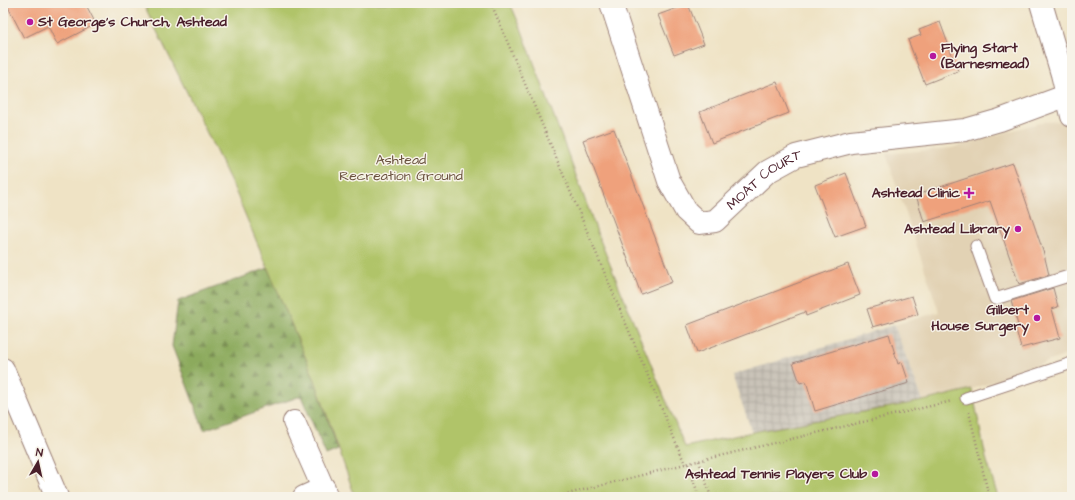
<svg xmlns="http://www.w3.org/2000/svg" width="1075" height="500" font-family="'Architects Daughter',sans-serif">
	<style>
		.built { fill: #e2d2b4 }
		.industrial { fill: url(#industrial-grid) }
		.forest { fill: url(#forest-firs); stroke: #6b6444 }
		.park { fill: #b0c469; stroke: #7d724a }
		.building { fill: #efa17b }
		.lines { fill: none; stroke-linecap: round; stroke-linejoin: round }
		.service-casing { stroke: #9c8178; stroke-width: 13 }
		.minor-casing { stroke: #9c8178; stroke-width: 24 }
		.tertiary-casing { stroke: #9c8178; stroke-width: 24 }
		.path { stroke: #9c8178; stroke-width: 2.5; stroke-dasharray: 1 3; stroke-linecap: butt }
		.service { stroke: #fff; stroke-width: 11 }
		.minor { stroke: #fff; stroke-width: 22 }
		.tertiary { stroke: #fff; stroke-width: 22 }
		.poi-dot { fill: #b5179e; stroke: #f7f3e8; stroke-width: 1.5 }
		.labels { text-anchor: middle; dominant-baseline: central; stroke-width: 3; stroke-linejoin: round; paint-order: stroke }
		.poi-label { font-size: 14px; font-weight: bold; fill: #4a1f2b; stroke: #f7f3e8; text-anchor: end }
		.park-label { font-size: 14px; fill: #69513e; stroke: #f7f3e8 }
		.street-label { font-size: 14px; fill: #4a1f2b; stroke: #f7f3e8 }
	</style>
	<defs>
		<pattern id="industrial-grid" width="8" height="8" patternUnits="userSpaceOnUse"><rect width="8" height="8" fill="#c9c3b8"/><path d="M0 4h8M4 0v8" fill="none" stroke="#aea79e"/></pattern>
		<pattern id="forest-firs" width="22" height="20" patternUnits="userSpaceOnUse"><rect width="22" height="20" fill="#8caa5d"/><path d="M5 1l3.5 6h-7zM16 11l3.5 6h-7z" fill="#748a4d"/></pattern>
	</defs>
	<rect width="100%" height="100%" fill="#f7f3e8"/>
	<filter id="ink" filterUnits="userSpaceOnUse"><feTurbulence type="fractalNoise" baseFrequency=".025" numOctaves="2"/><feDisplacementMap in="SourceGraphic" scale="8" xChannelSelector="R" yChannelSelector="G"/><feConvolveMatrix kernelMatrix="1 2 1 2 8 2 1 2 1" color-interpolation-filters="sRGB"/></filter>
	<filter id="wash" filterUnits="userSpaceOnUse"><feTurbulence type="fractalNoise" baseFrequency=".012" numOctaves="4" result="noise"/><feDisplacementMap in="SourceGraphic" scale="16" xChannelSelector="R" yChannelSelector="G"/><feGaussianBlur stdDeviation="0.9" result="paint"/><feColorMatrix in="noise" values="0 0 0 0 0 0 0 0 0 0 0 0 0 0 0 0 0 1.4 0 .05"/><feComposite in="paint" operator="in"/></filter>
	<g filter="url(#wash)">
		<rect width="100%" height="100%" fill="#efe3c5"/>
		<path class="built" d="M 1072,121 L 1072,353 L 972,389 L 923,401 L 894,325 L 939,312 L 886,154 L 952,148 L 1042,122 Z"/>
		<path class="industrial" d="M 894,325 L 923,401 L 752,432 L 732,375 Z"/>
		<path class="forest" d="M 268,268 L 315,380 L 338,450 L 326,455 L 301,396 L 204,430 L 172,346 L 178,301 Z"/>
		<path class="park" d="M 143,3 L 510,3 L 521,28 L 600,240 L 685,447 L 752,432 L 923,401 L 972,389 L 986,458 L 998,497 L 355,497 L 315,380 L 234,188 Z"/>
		<g id="blocks">
			<g class="building">
				<path d="M 6,3 L 85,3 L 96,24 L 57,44 L 48,26 L 24,38 Z"/>
				<path d="M 688,4 L 704,44 L 674,55 L 658,15 Z"/>
				<path d="M 940,22 L 958,71 L 925,84 L 908,40 L 921,35 L 919,30 Z"/>
				<path d="M 777,82 L 789,113 L 712,143 L 700,112 Z"/>
				<path d="M 614,129 L 672,282 L 641,294 L 583,140 Z"/>
				<path d="M 1013,163 L 1044,254 L 1049,275 L 1019,284 L 990,201 L 924,222 L 916,195 Z"/>
				<path d="M 846,173 L 866,226 L 835,237 L 815,185 Z"/>
				<path d="M 848,264 L 860,295 L 806,316 L 805,312 L 697,353 L 687,325 Z"/>
				<path d="M 1053,288 L 1058,307 L 1052,309 L 1060,338 L 1021,348 L 1015,326 L 1018,325 L 1011,301 Z"/>
				<path d="M 912,296 L 918,314 L 873,327 L 867,309 Z"/>
				<path d="M 889,334 L 898,364 L 902,362 L 909,383 L 815,411 L 806,381 L 800,383 L 793,363 Z"/>
			</g>
		</g>
	</g>
	<g filter="url(#ink)">
		<use href="#blocks" fill-opacity="0" stroke="#9c8178" stroke-width="1"/>
		<g class="lines">
			<g class="service-casing">
				<g id="service">
					<path d="M 976,246 L 995,299 L 1072,275"/>
					<path d="M 966,398 L 1072,363"/>
				</g>
			</g>
			<g class="minor-casing">
				<g id="minor">
					<path id="s1" d="M 611,3 L 669,181 L 686,211 L 699,223 L 715,221 L 767,172 L 796,156 L 851,142 L 965,130 L 1000,120 L 1068,95"/>
					<path d="M 3,369 L 57,497"/>
					<path d="M 294,422 L 327,497"/>
					<path d="M 304,497 L 324,488"/>
				</g>
			</g>
			<g class="tertiary-casing">
				<path id="tertiary" d="M 1041,3 L 1062,74 L 1072,116"/>
			</g>
			<g class="path">
				<path d="M 491,3 L 685,464"/>
				<path d="M 969,412 L 989,497"/>
				<path d="M 699,461 L 711,497"/>
				<path d="M 688,464 L 699,497"/>
				<path d="M 556,497 L 685,464 L 952,401"/>
			</g>
			<use href="#service" class="service"/>
			<use href="#minor" class="minor"/>
			<use href="#tertiary" class="tertiary"/>
		</g>
	</g>
	<g class="poi-dot">
		<circle cx="30" cy="22" r="4"/>
		<circle cx="933" cy="56" r="4"/>
		<path d="M967 187h4v4h4v4h-4v4h-4v-4h-4v-4h4z"/>
		<circle cx="1018" cy="229" r="4"/>
		<circle cx="1037" cy="318" r="4"/>
		<circle cx="875" cy="474" r="4"/>
	</g>
	<g class="labels">
		<g class="poi-label">
			<text x="38" y="22" text-anchor="start">St George's Church, Ashtead</text>
			<text x="941" y="48" text-anchor="start">Flying Start<tspan x="941" dy="16">(Barnesmead)</tspan></text>
			<text x="960" y="193">Ashtead Clinic</text>
			<text x="1010" y="229">Ashtead Library</text>
			<text x="1029" y="310">Gilbert<tspan x="1029" dy="16">House Surgery</tspan></text>
			<text x="867" y="474">Ashtead Tennis Players Club</text>
		</g>
		<g class="park-label">
			<text x="401" y="160">Ashtead<tspan x="401" dy="16">Recreation Ground</tspan></text>
		</g>
		<g class="street-label">
			<text stroke="none"><textPath href="#s1" startOffset="320">MOAT COURT</textPath></text>
		</g>
	</g>
	<rect width="1075" height="500" fill="none" stroke="#f7f3e8" stroke-width="16"/>
	<g transform="translate(38 462) rotate(9)" stroke="#f7f3e8" stroke-width="3" paint-order="stroke">
	<path d="M0-3L7 15L0 10L-7 15Z" fill="#4a1f2b"/>
	<text y="-6" font-size="11" font-weight="bold" text-anchor="middle" fill="#4a1f2b">N</text>
	</g>
</svg>
